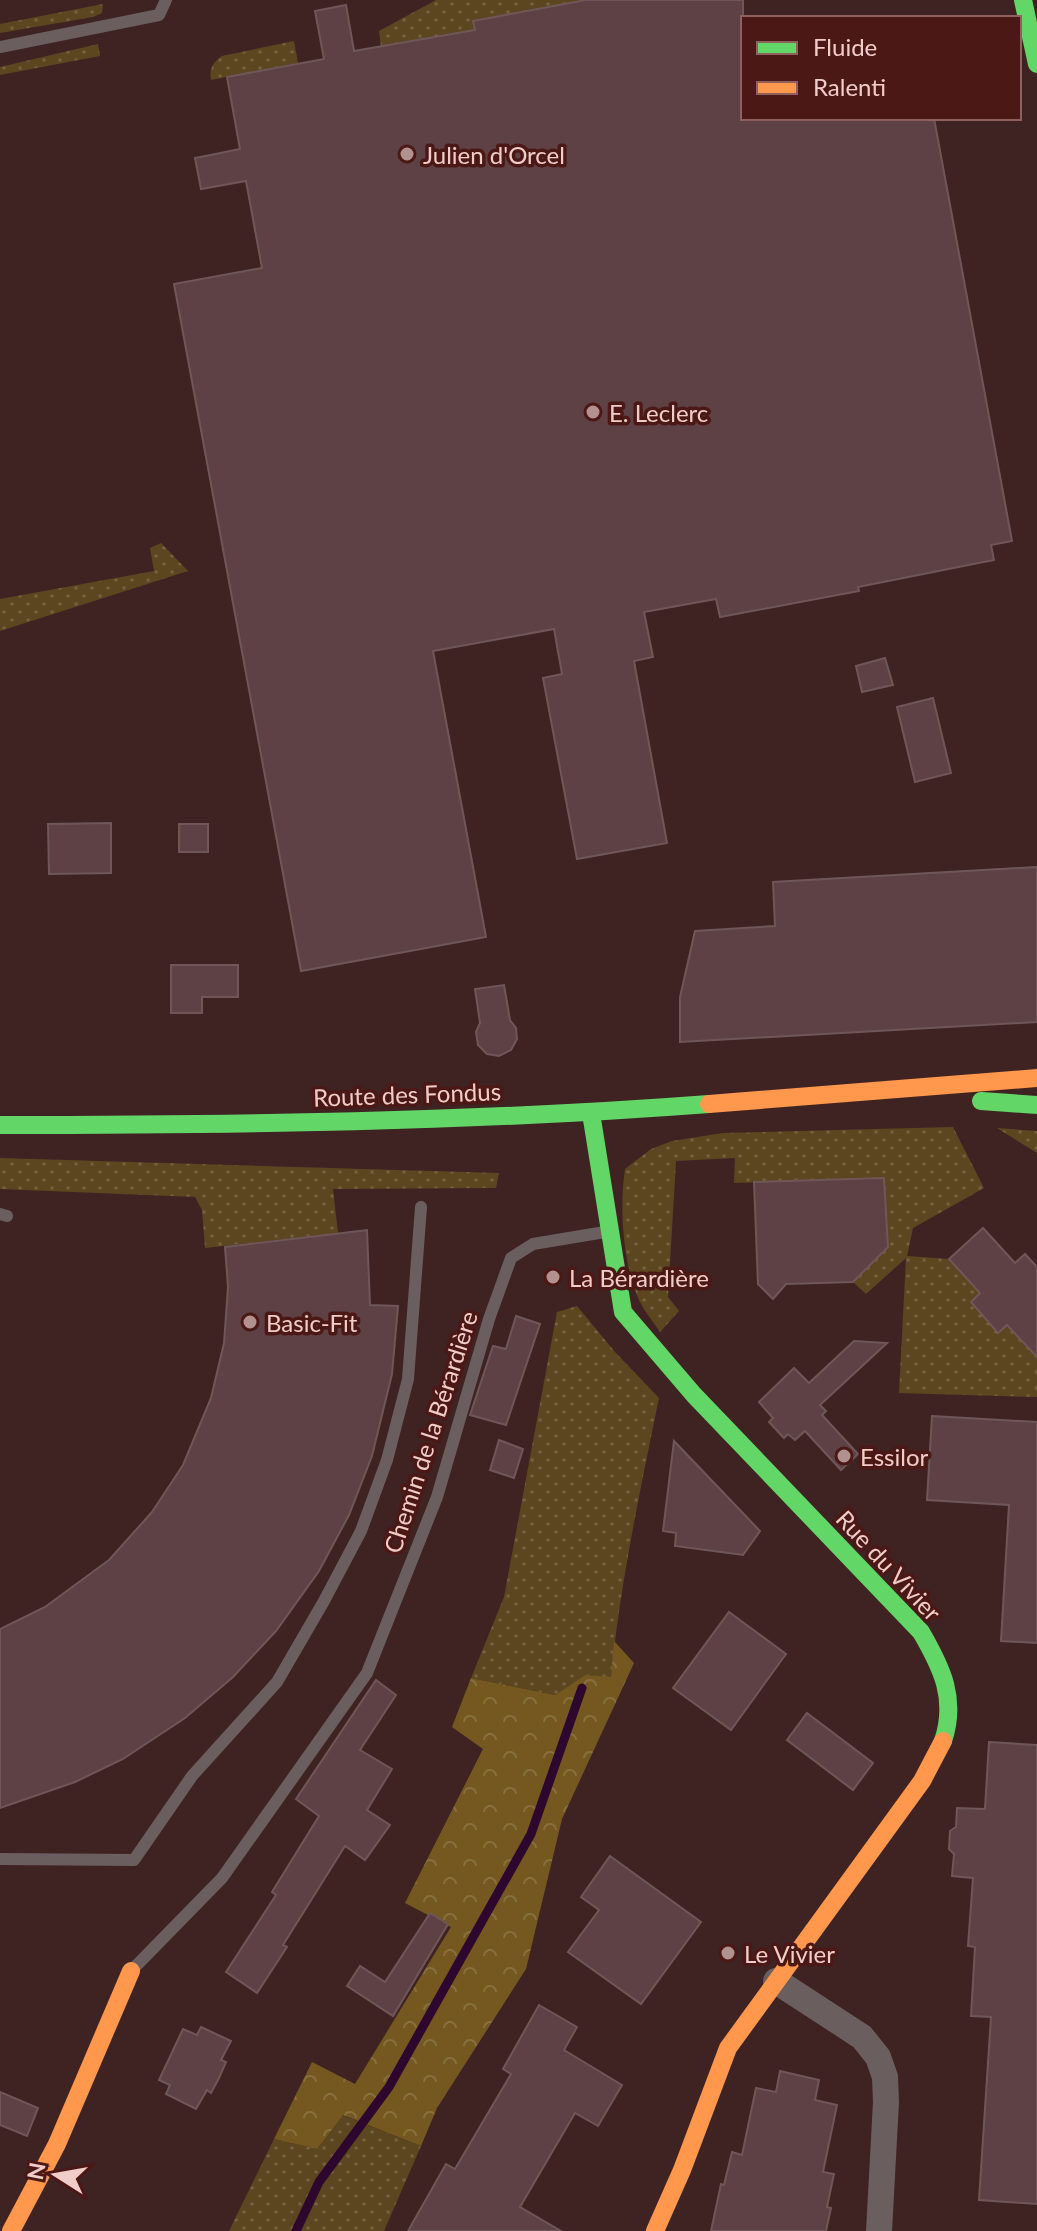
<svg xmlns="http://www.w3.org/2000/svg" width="1037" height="2231" font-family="Lato,sans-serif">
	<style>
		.grass { fill: url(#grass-dots) }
		.forest { fill: url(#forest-crowns) }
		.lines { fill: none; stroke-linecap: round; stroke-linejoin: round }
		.stream { stroke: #2e072e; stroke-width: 9 }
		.building { fill: #5d4145; stroke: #6f5759; stroke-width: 2 }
		.lane { stroke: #6a5e5e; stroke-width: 12 }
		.street { stroke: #6a5e5e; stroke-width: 26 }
		.fast { stroke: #63d668; stroke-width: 18 }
		.slow { stroke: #ff974d; stroke-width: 18 }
		.poi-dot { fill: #b2928f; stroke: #4c1816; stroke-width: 3 }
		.labels { text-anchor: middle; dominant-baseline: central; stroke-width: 7; stroke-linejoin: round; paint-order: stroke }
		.poi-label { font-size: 24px; fill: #f0cdc9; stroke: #4c1816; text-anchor: start }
		.street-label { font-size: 24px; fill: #f0cdc9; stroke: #4c1816 }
	</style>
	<defs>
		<pattern id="grass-dots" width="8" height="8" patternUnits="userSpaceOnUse" patternTransform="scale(2)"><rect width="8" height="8" fill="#5c461f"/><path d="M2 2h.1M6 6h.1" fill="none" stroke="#74603e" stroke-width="1.8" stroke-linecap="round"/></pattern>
		<pattern id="forest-crowns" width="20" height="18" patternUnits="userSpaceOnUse" patternTransform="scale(2)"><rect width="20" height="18" fill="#74581f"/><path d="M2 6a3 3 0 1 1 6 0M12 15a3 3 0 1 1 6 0" fill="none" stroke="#886f3e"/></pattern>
	</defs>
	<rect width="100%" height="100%" fill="#3f2323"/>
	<g class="grass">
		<path d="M 436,0 L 586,0 L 474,21 L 475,30 L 381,47 L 379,31 Z"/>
		<path d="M 103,4 L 102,13 L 93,17 L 0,33 L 0,24 Z"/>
		<path d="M 294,41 L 298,63 L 211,80 C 209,69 213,62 222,56 Z"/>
		<path d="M 98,44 L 100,56 L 0,75 L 0,67 Z"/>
		<path d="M 161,543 L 188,571 L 0,631 L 0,599 L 154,571 L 150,548 Z"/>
		<path d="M 953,1127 L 984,1188 L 913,1228 L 907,1256 L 949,1259 L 980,1293 L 971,1302 L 998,1332 L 1007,1325 L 1037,1357 L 1037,1397 L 899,1393 L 906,1258 L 866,1294 L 853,1282 L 888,1247 L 884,1178 L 734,1183 L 735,1158 L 676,1161 L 668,1297 L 679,1311 L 660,1332 C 653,1321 644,1311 639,1300 C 623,1263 619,1209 625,1169 L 651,1149 L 672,1141 L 723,1133 Z"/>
		<path d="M 997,1128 L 1037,1131 L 1037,1153 Z"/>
		<path d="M 0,1158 L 499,1173 L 496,1188 L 333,1189 L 338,1233 L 205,1248 L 202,1210 L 195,1197 L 0,1189 Z"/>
		<path d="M 577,1306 L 615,1352 L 659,1398 C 640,1491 620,1584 611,1678 L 585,1675 L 555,1695 L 471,1678 L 504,1597 L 557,1312 Z"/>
		<path d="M 342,2115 L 421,2146 L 384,2231 L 229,2231 L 274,2139 L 317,2149 Z"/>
	</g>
	<path class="forest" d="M 614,1641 L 634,1663 L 562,1819 L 526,1969 L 437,2108 L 421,2146 L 343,2115 L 317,2149 L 274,2139 L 312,2062 L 355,2084 L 451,1927 L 405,1903 L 483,1749 L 452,1727 L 471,1678 L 555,1695 L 585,1675 L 611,1677 Z"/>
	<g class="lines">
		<path class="stream" d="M 296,2231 L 319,2182 L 389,2087 L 531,1834 L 582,1688"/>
	</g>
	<g class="building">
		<path d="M 586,0 L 743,0 L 743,118 L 934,118 L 1012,541 L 991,545 L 994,560 L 858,587 L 859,591 L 720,617 L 716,599 L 644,612 L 653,657 L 634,661 L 667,843 L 577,859 L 543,678 L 562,674 L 554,629 L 433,651 L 486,937 L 301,971 L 174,284 L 262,268 L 246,181 L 201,189 L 195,158 L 240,149 L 227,77 L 324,59 L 315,11 L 346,5 L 354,51 L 475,30 L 473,21 Z"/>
		<path d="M 885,658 L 893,685 L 862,692 L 856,666 Z"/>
		<path d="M 933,698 L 951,773 L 915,782 L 897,707 Z"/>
		<path d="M 111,823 L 111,873 L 49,874 L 48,824 Z"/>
		<rect x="179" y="824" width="29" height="28"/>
		<path d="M 1037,867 L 1037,1022 L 680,1042 L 680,997 L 695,931 L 775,926 L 773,882 Z"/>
		<path d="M 171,965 L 238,965 L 238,997 L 202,997 L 202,1013 L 171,1013 Z"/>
		<path d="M 504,985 L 510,1020 L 516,1028 L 517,1039 L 511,1050 L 499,1056 L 487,1054 L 478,1045 L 476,1032 L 480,1023 L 475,989 Z"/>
		<path d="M 884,1178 L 888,1247 L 853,1282 L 786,1284 L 773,1299 L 758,1284 L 754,1182 Z"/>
		<path d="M 983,1228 L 1015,1263 L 1025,1254 L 1037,1267 L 1037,1357 L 1007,1325 L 998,1333 L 971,1302 L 980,1293 L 949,1259 Z"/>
		<path d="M 367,1230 L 370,1305 L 398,1306 L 392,1374 L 372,1456 L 349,1515 L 319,1571 L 276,1631 L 233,1677 L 185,1718 L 123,1759 L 75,1782 L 0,1808 L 0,1629 L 45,1607 L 109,1560 L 152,1512 L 183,1465 L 211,1398 L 224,1343 L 228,1287 L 225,1247 Z"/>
		<path d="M 516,1316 L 540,1324 L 506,1425 L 470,1415 L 493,1346 L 506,1349 Z"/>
		<path d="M 854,1341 L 887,1343 L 820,1405 L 826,1411 L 822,1415 L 858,1454 L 841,1470 L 805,1431 L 795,1440 L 788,1434 L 784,1438 L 769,1422 L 773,1418 L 759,1402 L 794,1368 L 809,1383 Z"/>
		<path d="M 932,1416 L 1037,1422 L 1037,1643 L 1001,1641 L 1009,1505 L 927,1500 Z"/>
		<path d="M 499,1440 L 523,1449 L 514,1478 L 490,1470 Z"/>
		<path d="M 674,1441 L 760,1531 L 743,1555 L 675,1546 L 676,1533 L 663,1531 Z"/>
		<path d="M 729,1612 L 786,1654 L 731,1730 L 673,1688 Z"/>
		<path d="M 376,1680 L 396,1695 L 360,1750 L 392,1769 L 367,1810 L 390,1825 L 365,1860 L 345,1846 L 283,1945 L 287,1947 L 257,1993 L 226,1972 L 276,1895 L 272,1892 L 319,1816 L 296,1799 Z"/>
		<path d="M 807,1713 L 873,1763 L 853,1790 L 787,1740 Z"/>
		<path d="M 989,1742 L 1037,1745 L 1037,2204 L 979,2200 L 991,2017 L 971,2016 L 975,1947 L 968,1946 L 973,1878 L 952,1876 L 954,1854 L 949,1849 L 950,1831 L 956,1827 L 957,1808 L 985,1809 Z"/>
		<path d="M 610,1856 L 701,1922 L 641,2004 L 568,1952 L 599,1910 L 581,1897 Z"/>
		<path d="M 430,1913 L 448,1924 L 393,2016 L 347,1986 L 360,1966 L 385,1982 Z"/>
		<path d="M 539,2005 L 577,2027 L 564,2050 L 622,2085 L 598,2126 L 575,2113 L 520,2207 L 561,2231 L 408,2231 L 446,2164 L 455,2169 L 511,2074 L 503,2069 Z"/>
		<path d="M 201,2027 L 231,2041 L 221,2060 L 226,2062 L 219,2078 L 211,2093 L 207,2090 L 196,2109 L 166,2094 L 170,2085 L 159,2080 L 183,2029 L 197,2035 Z"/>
		<path d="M 780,2071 L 819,2080 L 815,2100 L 837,2105 L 823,2172 L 834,2174 L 827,2207 L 831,2208 L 826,2231 L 711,2231 L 721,2184 L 724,2185 L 732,2152 L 742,2155 L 756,2088 L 776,2092 Z"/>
		<path d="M 0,2092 L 38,2108 L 27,2136 L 0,2125 Z"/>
	</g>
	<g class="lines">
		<g class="lane">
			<path d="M 0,47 L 159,15 L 166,0"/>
			<path d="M 0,1214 L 7,1216"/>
			<path d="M 0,1859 L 134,1860 L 192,1776 L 277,1682 L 324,1601 L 361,1531 L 387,1460 L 408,1379 L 421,1207"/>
			<path d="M 133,1969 L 222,1878 L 367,1673 L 437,1497 L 489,1319 L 511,1258 L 533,1244 L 605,1232"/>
		</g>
		<path class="street" d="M 776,1981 L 862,2037 L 878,2057 L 885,2077 L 886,2102 L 879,2231"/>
		<g class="fast">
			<path d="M 1023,0 L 1037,64"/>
			<path d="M 981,1101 L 1037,1105"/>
			<path d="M 591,1113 L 623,1312 L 694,1395 L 921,1632 C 942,1668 957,1699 943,1741"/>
			<path d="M 0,1125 C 236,1125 473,1122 709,1104"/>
		</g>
		<g class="slow">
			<path d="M 709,1104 L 1037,1078"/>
			<path d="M 11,2231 L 57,2144 L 131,1971"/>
			<path d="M 655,2231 L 682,2170 L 728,2048 L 922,1781 L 943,1741"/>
		</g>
	</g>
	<g class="poi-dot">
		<circle cx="407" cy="154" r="8"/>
		<circle cx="593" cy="412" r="8"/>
		<circle cx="553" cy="1277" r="8"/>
		<circle cx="250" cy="1322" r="8"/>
		<circle cx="844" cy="1456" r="8"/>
		<circle cx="728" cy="1953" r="8"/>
	</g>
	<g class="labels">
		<g class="poi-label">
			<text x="423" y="154">Julien d'Orcel</text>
			<text x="609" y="412">E. Leclerc</text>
			<text x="569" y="1277">La Bérardière</text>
			<text x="266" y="1322">Basic-Fit</text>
			<text x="860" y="1456">Essilor</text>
			<text x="744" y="1953">Le Vivier</text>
		</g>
		<g class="street-label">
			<text transform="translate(407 1094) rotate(-2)">Route des Fondus</text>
			<text transform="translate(430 1432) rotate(-72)">Chemin de la Bérardière</text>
			<text transform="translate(889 1565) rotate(47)">Rue du Vivier</text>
		</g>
	</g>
	<rect x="741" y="16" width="280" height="104" fill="#4c1816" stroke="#8e605e" stroke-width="2"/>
	<rect x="757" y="42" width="40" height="12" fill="#63d668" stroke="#8e605e" stroke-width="2"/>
	<text x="813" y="56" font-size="24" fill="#f0cdc9">Fluide</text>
	<rect x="757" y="82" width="40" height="12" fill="#ff974d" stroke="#8e605e" stroke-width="2"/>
	<text x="813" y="96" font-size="24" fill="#f0cdc9">Ralenti</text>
	<g transform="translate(56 2175) rotate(281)" stroke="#4c1816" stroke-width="6" paint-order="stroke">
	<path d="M0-6L14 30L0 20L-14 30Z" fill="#f0cdc9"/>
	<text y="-12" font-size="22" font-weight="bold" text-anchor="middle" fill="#f0cdc9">N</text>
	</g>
</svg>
